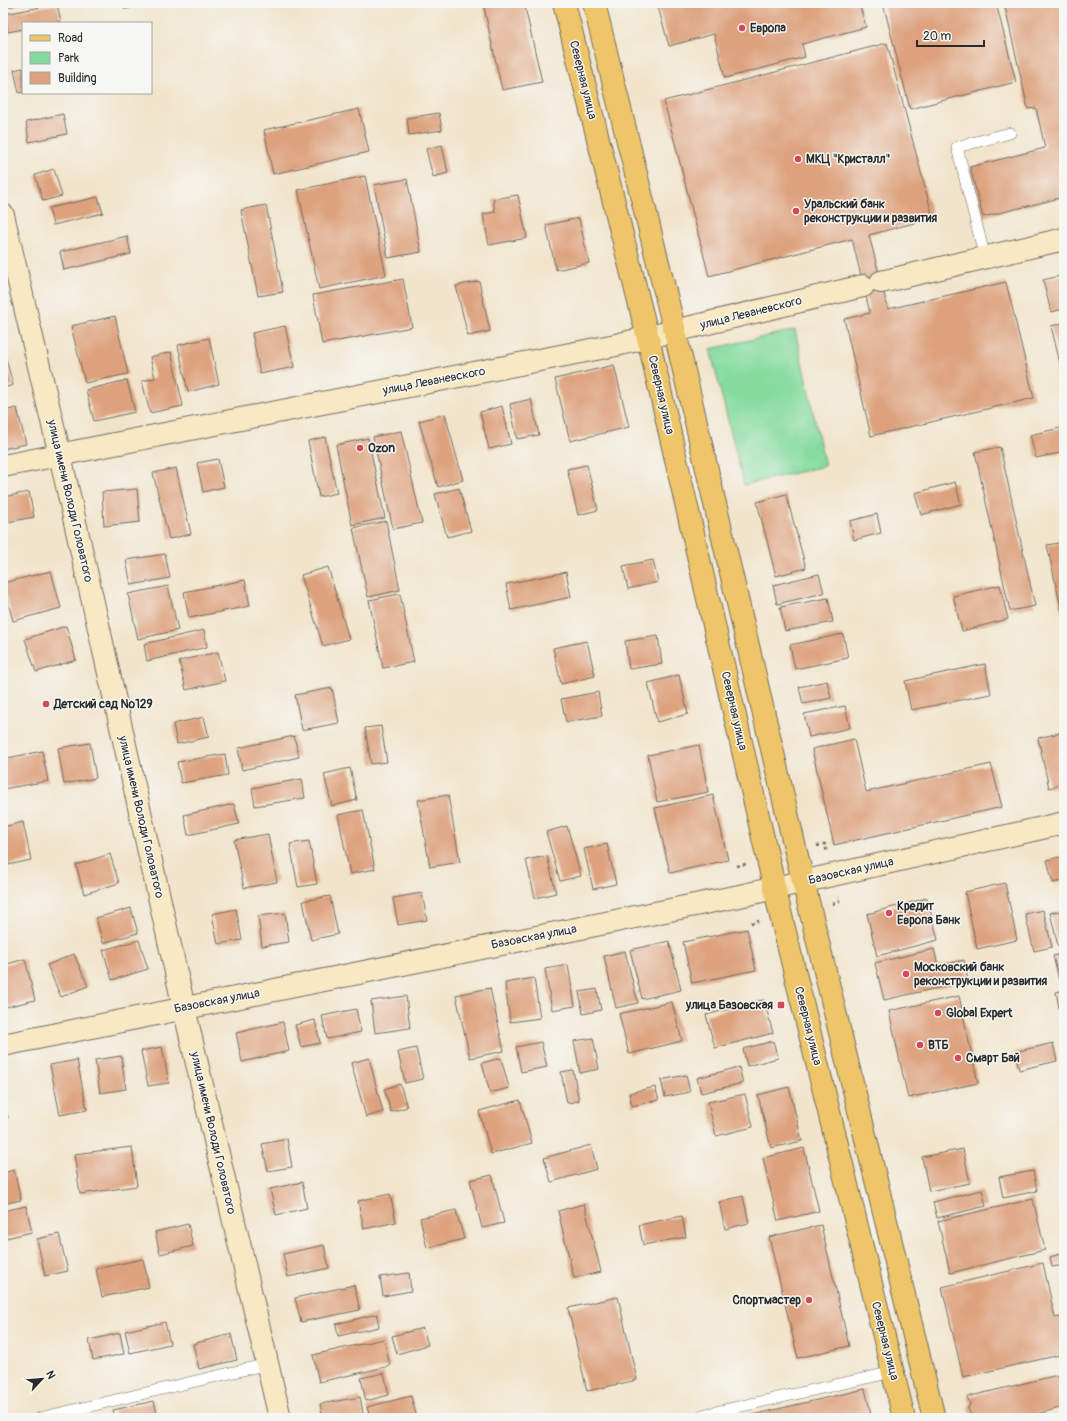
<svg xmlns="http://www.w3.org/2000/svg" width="1067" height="1421" font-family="Pangolin,sans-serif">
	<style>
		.green { fill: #85db9e; stroke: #588364 }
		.building { fill: #dda17d }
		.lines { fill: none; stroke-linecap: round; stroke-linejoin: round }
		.lane-casing { stroke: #706c63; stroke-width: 12 }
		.secondary-casing { stroke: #706c63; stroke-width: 24 }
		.primary-casing { stroke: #706c63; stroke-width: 24 }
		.path { stroke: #706c63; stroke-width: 2.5; stroke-dasharray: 3 3; stroke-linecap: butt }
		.lane { stroke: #fff; stroke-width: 11 }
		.secondary { stroke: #f8e8c3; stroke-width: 22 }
		.primary { stroke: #eec569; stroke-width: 22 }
		.poi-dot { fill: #d1495b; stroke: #f6f6f2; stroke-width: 1.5 }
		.labels { text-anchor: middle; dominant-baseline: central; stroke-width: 3; stroke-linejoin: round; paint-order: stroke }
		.poi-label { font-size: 12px; font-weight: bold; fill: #2b2b2b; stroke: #f6f6f2; text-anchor: start }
		.street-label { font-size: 12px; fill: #2b2b2b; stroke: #f6f6f2 }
	</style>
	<rect width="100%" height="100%" fill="#f6f6f2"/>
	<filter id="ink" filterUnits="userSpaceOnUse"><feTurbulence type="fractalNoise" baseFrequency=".025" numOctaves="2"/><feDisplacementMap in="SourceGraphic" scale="8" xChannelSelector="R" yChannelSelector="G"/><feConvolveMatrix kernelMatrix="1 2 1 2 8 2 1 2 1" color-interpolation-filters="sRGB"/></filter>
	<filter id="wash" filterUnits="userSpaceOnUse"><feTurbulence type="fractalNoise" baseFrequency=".012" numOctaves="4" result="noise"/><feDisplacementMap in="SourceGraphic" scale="16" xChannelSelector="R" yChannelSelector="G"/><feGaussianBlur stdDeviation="0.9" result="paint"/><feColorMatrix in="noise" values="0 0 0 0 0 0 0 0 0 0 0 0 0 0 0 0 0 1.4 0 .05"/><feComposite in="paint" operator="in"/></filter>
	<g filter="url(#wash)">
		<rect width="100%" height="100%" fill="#f1e4cb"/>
		<path class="green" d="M 795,330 L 825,466 L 744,485 L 710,349 Z"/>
		<g id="blocks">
			<g class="building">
				<path d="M 3,3 L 22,3 L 3,9 Z"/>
				<path d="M 122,3 L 152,3 L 152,4 L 124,9 Z"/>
				<path d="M 483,3 L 524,3 L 542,82 L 502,90 Z"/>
				<path d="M 657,3 L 859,3 L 866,27 L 802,44 L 805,57 L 725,78 L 714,34 L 669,46 Z"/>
				<path d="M 883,3 L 996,3 L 1016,82 L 910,109 Z"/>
				<path d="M 1004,3 L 1064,3 L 1064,197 L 983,217 L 970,167 L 1045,148 L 1036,108 L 1028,109 Z"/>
				<path d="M 57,4 L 61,22 L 23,23 L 23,29 L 8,32 L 5,14 Z"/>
				<path d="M 887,43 L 933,218 L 869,235 L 888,309 L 1006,282 L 1034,398 L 871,436 L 844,319 L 870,313 L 852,239 L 709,276 L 664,101 Z"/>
				<path d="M 23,68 L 23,92 L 19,93 L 14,70 Z"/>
				<path d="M 359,109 L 369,152 L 273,174 L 264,130 Z"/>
				<path d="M 439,113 L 442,130 L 409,135 L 407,118 Z"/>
				<path d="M 63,114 L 67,134 L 29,142 L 26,122 Z"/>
				<path d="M 442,145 L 448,173 L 433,177 L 426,149 Z"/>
				<path d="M 54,169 L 62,196 L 43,201 L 35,175 Z"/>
				<path d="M 365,176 L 386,275 L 319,289 L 298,190 Z"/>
				<path d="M 407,179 L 421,252 L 388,258 L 374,185 Z"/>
				<path d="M 518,195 L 527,238 L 489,245 L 483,214 L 495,212 L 493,199 Z"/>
				<path d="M 98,197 L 103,213 L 53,225 L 49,208 Z"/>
				<path d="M 266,205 L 283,292 L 258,296 L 241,210 Z"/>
				<path d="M 579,218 L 589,263 L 556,270 L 546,225 Z"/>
				<path d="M 127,236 L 131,254 L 64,270 L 60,252 Z"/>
				<path d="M 1064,275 L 1064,309 L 1051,312 L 1043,280 Z"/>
				<path d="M 403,279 L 412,327 L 322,344 L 313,295 Z"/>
				<path d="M 479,281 L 490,331 L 468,336 L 456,286 Z"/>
				<path d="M 115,316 L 128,374 L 85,383 L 71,326 Z"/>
				<path d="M 1064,323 L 1064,376 L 1063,376 L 1051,326 Z"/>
				<path d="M 285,326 L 294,367 L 260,374 L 252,333 Z"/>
				<path d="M 209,338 L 219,384 L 188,392 L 178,345 Z"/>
				<path d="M 4,351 L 13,385 L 3,388 L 3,352 Z"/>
				<path d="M 171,352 L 183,406 L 150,413 L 142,381 L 155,378 L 150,357 Z"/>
				<path d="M 614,365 L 629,427 L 570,441 L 555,379 Z"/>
				<path d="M 127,380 L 135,412 L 94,421 L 86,390 Z"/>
				<path d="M 531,399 L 539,435 L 517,439 L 510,404 Z"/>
				<path d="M 502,406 L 511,444 L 489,449 L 480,412 Z"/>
				<path d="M 17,408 L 26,444 L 3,449 L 3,411 Z"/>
				<path d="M 445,414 L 463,480 L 438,487 L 419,421 Z"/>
				<path d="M 1064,427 L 1064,452 L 1036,458 L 1030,435 Z"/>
				<path d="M 401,431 L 422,523 L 393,529 L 373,437 Z"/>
				<path d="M 325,437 L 337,493 L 319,497 L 308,441 Z"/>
				<path d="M 368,438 L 385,518 L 352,525 L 336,445 Z"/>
				<path d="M 1000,447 L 1035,606 L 1010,611 L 975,452 Z"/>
				<path d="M 218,459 L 224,487 L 203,492 L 197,463 Z"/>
				<path d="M 587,465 L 598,510 L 578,515 L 567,469 Z"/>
				<path d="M 176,468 L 191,534 L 169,539 L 153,473 Z"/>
				<path d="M 955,482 L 961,504 L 921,515 L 915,493 Z"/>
				<path d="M 459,488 L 471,531 L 447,537 L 435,494 Z"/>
				<path d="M 137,489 L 140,522 L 104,526 L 102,492 Z"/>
				<path d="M 29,492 L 34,517 L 3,523 L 3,497 Z"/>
				<path d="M 786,494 L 806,568 L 776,576 L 757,502 Z"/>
				<path d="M 877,514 L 881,533 L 854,540 L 850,521 Z"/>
				<path d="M 386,521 L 400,590 L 368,597 L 353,528 Z"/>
				<path d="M 1064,542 L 1064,617 L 1063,617 L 1047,545 Z"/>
				<path d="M 165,554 L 170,578 L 131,585 L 126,560 Z"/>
				<path d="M 653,560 L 658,582 L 628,589 L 623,566 Z"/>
				<path d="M 328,567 L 349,639 L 323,646 L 301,575 Z"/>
				<path d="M 51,571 L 61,608 L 13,621 L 3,583 Z"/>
				<path d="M 566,572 L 571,597 L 511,610 L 506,584 Z"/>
				<path d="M 819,574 L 824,593 L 777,604 L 773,585 Z"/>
				<path d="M 245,580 L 250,606 L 189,618 L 184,592 Z"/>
				<path d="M 1000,585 L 1008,619 L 962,631 L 953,596 Z"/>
				<path d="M 168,586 L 178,630 L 138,639 L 128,594 Z"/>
				<path d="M 400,594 L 414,662 L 383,668 L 369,600 Z"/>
				<path d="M 828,598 L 833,622 L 785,631 L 780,607 Z"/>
				<path d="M 66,626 L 76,660 L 36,672 L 25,639 Z"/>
				<path d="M 204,630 L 207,647 L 147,661 L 144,644 Z"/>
				<path d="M 843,634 L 848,658 L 795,669 L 790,645 Z"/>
				<path d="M 658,636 L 662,664 L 629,669 L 625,641 Z"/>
				<path d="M 587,641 L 595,676 L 561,684 L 553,648 Z"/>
				<path d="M 218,652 L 225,681 L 186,690 L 179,661 Z"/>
				<path d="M 985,664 L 991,694 L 911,710 L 905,681 Z"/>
				<path d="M 679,675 L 688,714 L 657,722 L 648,683 Z"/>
				<path d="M 827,681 L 831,698 L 803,704 L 799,687 Z"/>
				<path d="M 332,688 L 339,723 L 302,730 L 295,695 Z"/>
				<path d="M 598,692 L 602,716 L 566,722 L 561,699 Z"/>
				<path d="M 845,706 L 850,728 L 809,737 L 804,714 Z"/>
				<path d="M 204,717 L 209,737 L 177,744 L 173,724 Z"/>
				<path d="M 381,726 L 387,762 L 371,764 L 365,728 Z"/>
				<path d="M 1064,732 L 1064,784 L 1049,788 L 1038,738 Z"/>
				<path d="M 294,736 L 299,757 L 242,770 L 238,748 Z"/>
				<path d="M 854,739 L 866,792 L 991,764 L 1002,807 L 834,845 L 812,749 Z"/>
				<path d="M 90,743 L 96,778 L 64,784 L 58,748 Z"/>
				<path d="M 699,745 L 708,792 L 657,802 L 648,755 Z"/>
				<path d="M 42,751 L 48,781 L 3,789 L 3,759 Z"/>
				<path d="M 225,754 L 228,775 L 181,783 L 177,762 Z"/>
				<path d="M 350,768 L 357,800 L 332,806 L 324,774 Z"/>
				<path d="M 302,779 L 305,798 L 255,806 L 252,788 Z"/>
				<path d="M 448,795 L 460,862 L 430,867 L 418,800 Z"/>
				<path d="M 713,795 L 728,860 L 670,873 L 655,808 Z"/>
				<path d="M 234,804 L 239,824 L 188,835 L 184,815 Z"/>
				<path d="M 363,810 L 375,869 L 350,874 L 338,815 Z"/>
				<path d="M 23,822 L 31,860 L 3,866 L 3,827 Z"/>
				<path d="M 567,826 L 581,876 L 560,881 L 546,832 Z"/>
				<path d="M 268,834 L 277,882 L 244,888 L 234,840 Z"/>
				<path d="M 309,841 L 317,884 L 298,887 L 290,844 Z"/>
				<path d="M 607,844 L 616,884 L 593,889 L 584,849 Z"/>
				<path d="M 110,854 L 119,883 L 84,894 L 76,865 Z"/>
				<path d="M 547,856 L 556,893 L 535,898 L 526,860 Z"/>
				<path d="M 1064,856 L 1064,880 L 1053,883 L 1047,860 Z"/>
				<path d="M 1005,883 L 1017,940 L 977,949 L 965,892 Z"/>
				<path d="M 422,893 L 427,920 L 398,925 L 393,898 Z"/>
				<path d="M 330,896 L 338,934 L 311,940 L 303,901 Z"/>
				<path d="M 927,898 L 938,940 L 877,956 L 867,914 Z"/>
				<path d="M 131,908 L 138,933 L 103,943 L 96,918 Z"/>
				<path d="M 236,909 L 242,940 L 218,944 L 212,914 Z"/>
				<path d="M 1043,910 L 1052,947 L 1034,951 L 1025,914 Z"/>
				<path d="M 1064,910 L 1064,944 L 1058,946 L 1050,913 Z"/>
				<path d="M 285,913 L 289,942 L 262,946 L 258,916 Z"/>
				<path d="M 747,929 L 756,970 L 692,983 L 683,942 Z"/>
				<path d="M 139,940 L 148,969 L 112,980 L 103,950 Z"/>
				<path d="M 669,941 L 681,990 L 642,999 L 630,950 Z"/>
				<path d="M 934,949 L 938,966 L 964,960 L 968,981 L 884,1000 L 875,963 Z"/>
				<path d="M 625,951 L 638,1003 L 616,1008 L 604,956 Z"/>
				<path d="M 1064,953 L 1064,979 L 1059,980 L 1053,956 Z"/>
				<path d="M 74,954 L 88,986 L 61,997 L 47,965 Z"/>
				<path d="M 25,959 L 35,1000 L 6,1007 L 3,995 L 3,965 Z"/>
				<path d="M 568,965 L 575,1006 L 552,1010 L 545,969 Z"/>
				<path d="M 534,978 L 540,1018 L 510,1022 L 505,983 Z"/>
				<path d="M 490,988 L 504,1051 L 470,1058 L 456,995 Z"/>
				<path d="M 597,989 L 601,1010 L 583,1014 L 579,992 Z"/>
				<path d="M 1064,990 L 1064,1022 L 1062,1023 L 1056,992 Z"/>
				<path d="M 406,996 L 410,1028 L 375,1033 L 371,1001 Z"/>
				<path d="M 959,996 L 978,1083 L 908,1098 L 889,1011 Z"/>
				<path d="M 764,1000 L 773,1033 L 715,1048 L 706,1015 Z"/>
				<path d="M 672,1002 L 682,1041 L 629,1054 L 619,1014 Z"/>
				<path d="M 356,1009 L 361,1032 L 327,1039 L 322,1016 Z"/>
				<path d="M 315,1020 L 320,1043 L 301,1047 L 295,1025 Z"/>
				<path d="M 283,1022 L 289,1051 L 242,1062 L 236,1033 Z"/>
				<path d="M 593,1038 L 599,1069 L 580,1073 L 574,1041 Z"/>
				<path d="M 773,1041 L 778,1058 L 747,1066 L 743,1049 Z"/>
				<path d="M 541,1042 L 547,1067 L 521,1072 L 516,1047 Z"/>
				<path d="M 1053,1043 L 1057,1061 L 1019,1070 L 1015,1052 Z"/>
				<path d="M 162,1047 L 169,1083 L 148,1086 L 141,1051 Z"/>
				<path d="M 416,1048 L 423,1079 L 405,1083 L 398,1052 Z"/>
				<path d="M 121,1056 L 126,1089 L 100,1093 L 95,1060 Z"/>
				<path d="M 369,1058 L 383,1112 L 366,1117 L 351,1063 Z"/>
				<path d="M 501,1058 L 509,1088 L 490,1093 L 482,1063 Z"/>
				<path d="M 77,1060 L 87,1110 L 60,1115 L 50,1065 Z"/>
				<path d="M 739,1067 L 743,1083 L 701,1093 L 697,1078 Z"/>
				<path d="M 573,1070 L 579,1101 L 567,1103 L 561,1072 Z"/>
				<path d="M 686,1075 L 690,1092 L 665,1097 L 661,1080 Z"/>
				<path d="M 400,1084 L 407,1107 L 391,1112 L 384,1089 Z"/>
				<path d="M 655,1087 L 659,1100 L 632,1106 L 629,1093 Z"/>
				<path d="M 789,1087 L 802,1141 L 771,1148 L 758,1095 Z"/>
				<path d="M 745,1094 L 753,1127 L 716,1136 L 708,1102 Z"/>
				<path d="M 3,1099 L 8,1118 L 3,1119 Z"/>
				<path d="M 520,1100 L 532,1143 L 491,1154 L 479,1111 Z"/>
				<path d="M 287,1139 L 292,1167 L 268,1171 L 262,1144 Z"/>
				<path d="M 591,1145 L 597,1169 L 551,1182 L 544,1158 Z"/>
				<path d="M 132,1147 L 137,1186 L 80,1194 L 74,1154 Z"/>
				<path d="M 804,1148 L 819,1211 L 778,1221 L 763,1158 Z"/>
				<path d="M 963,1149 L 970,1183 L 929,1191 L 922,1157 Z"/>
				<path d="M 14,1170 L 21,1200 L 3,1204 L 3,1173 Z"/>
				<path d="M 1033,1171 L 1037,1191 L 1003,1198 L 999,1177 Z"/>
				<path d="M 492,1175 L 504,1223 L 482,1228 L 470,1180 Z"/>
				<path d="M 302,1182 L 307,1208 L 276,1215 L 270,1189 Z"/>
				<path d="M 982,1190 L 986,1206 L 937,1218 L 933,1202 Z"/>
				<path d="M 390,1194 L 396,1222 L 364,1229 L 358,1201 Z"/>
				<path d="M 743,1196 L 749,1223 L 725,1229 L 719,1202 Z"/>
				<path d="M 1033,1199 L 1045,1250 L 950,1273 L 938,1221 Z"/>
				<path d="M 584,1204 L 601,1272 L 574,1278 L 558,1211 Z"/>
				<path d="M 26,1206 L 32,1232 L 6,1238 L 3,1227 L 3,1211 Z"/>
				<path d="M 456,1210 L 464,1239 L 427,1248 L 420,1218 Z"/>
				<path d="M 682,1216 L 686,1237 L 643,1245 L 639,1225 Z"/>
				<path d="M 188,1224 L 193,1246 L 160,1254 L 155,1232 Z"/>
				<path d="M 821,1225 L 849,1346 L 798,1358 L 769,1237 Z"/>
				<path d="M 59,1234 L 68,1271 L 45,1276 L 37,1239 Z"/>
				<path d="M 324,1245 L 329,1268 L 288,1277 L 283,1254 Z"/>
				<path d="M 1064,1253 L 1064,1265 L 1052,1267 L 1050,1257 Z"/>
				<path d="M 143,1259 L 149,1287 L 102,1297 L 96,1269 Z"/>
				<path d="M 1043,1263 L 1055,1318 L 1060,1317 L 1064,1334 L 1064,1354 L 963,1377 L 942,1287 Z"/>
				<path d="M 409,1273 L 411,1291 L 383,1296 L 380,1277 Z"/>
				<path d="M 354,1285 L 360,1310 L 301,1322 L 295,1298 Z"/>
				<path d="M 618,1297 L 637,1380 L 587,1391 L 568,1308 Z"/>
				<path d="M 377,1314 L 379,1327 L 338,1336 L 336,1324 Z"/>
				<path d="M 165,1322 L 170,1344 L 130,1353 L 125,1331 Z"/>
				<path d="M 423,1328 L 428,1345 L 397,1354 L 392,1336 Z"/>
				<path d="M 120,1333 L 124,1354 L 93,1360 L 89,1340 Z"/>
				<path d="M 231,1334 L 237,1360 L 199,1369 L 193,1344 Z"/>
				<path d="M 384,1339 L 390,1366 L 319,1382 L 313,1355 Z"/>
				<path d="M 384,1373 L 389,1395 L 366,1401 L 361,1378 Z"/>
				<path d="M 1058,1375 L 1061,1388 L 1064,1387 L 1064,1407 L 1020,1418 L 973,1418 L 968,1409 L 970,1403 L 967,1397 Z"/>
				<path d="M 865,1389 L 872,1418 L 743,1418 L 743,1417 Z"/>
				<path d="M 411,1396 L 417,1418 L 370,1418 L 367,1407 Z"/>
				<path d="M 360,1397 L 364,1418 L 323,1418 L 320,1404 Z"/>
				<path d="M 154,1401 L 158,1418 L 115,1418 L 113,1410 Z"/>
			</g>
		</g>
	</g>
	<g filter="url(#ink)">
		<use href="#blocks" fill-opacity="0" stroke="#706c63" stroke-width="1"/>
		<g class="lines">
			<g class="lane-casing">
				<g id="lane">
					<path d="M 985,258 L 957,147 L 1010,133"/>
					<path d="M 702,1415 L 893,1372"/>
					<path d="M 40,1418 L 268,1364"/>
				</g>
			</g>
			<g class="secondary-casing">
				<g id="secondary">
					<path d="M 3,215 L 60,455 L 184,1008 L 280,1418"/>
					<path d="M 881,282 L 1064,239"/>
					<path d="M 3,466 L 616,345 L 863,286"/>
					<path d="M 3,1045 L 744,895 L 1064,823"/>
				</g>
			</g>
			<g class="primary-casing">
				<g id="primary">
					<path d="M 564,3 L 648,338 L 781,916 L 904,1418"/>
					<path d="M 594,3 L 675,332 L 796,852 L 934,1418"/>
				</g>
			</g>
			<g class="path">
				<path d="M 817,846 L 825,844 L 827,853"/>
				<path d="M 737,866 L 746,864"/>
				<path d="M 832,904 L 839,902 L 838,897"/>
				<path d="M 751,923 L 759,921"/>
			</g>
			<use href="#lane" class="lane"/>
			<use href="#secondary" class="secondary"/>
			<use href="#primary" class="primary"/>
		</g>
	</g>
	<g class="poi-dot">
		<circle cx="742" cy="28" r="4"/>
		<circle cx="798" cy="159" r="4"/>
		<circle cx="796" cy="211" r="4"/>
		<circle cx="360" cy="448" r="4"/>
		<circle cx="46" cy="704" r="4"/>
		<circle cx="889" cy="913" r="4"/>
		<circle cx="906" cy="974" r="4"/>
		<rect x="777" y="1001" width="8" height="8" rx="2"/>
		<circle cx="938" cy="1013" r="4"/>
		<circle cx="920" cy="1045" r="4"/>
		<circle cx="958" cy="1058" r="4"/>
		<circle cx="809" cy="1300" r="4"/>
	</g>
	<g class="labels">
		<g class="poi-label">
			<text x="750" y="28">Европа</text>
			<text x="806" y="159">МКЦ "Кристалл"</text>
			<text x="804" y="204">Уральский банк<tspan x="804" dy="14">реконструкции и развития</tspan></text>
			<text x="368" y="448">Ozon</text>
			<text x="54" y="704">Детский сад №129</text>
			<text x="897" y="906">Кредит<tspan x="897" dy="14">Европа Банк</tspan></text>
			<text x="914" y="967">Московский банк<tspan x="914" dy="14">реконструкции и развития</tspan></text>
			<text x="773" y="1005" text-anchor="end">улица Базовская</text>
			<text x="946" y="1013">Global Expert</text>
			<text x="928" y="1045">ВТБ</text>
			<text x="966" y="1058">Смарт Бай</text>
			<text x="801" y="1300" text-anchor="end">Спортмастер</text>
		</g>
		<g class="street-label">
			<text transform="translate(583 80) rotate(76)">Северная улица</text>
			<text transform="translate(751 313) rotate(-14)">улица Леваневского</text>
			<text transform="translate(434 381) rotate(-11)">улица Леваневского</text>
			<text transform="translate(661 395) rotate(77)">Северная улица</text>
			<text transform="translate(70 501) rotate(77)">улица имени Володи Головатого</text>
			<text transform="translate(734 711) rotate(77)">Северная улица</text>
			<text transform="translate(141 817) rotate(77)">улица имени Володи Головатого</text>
			<text transform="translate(851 871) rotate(-13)">Базовская улица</text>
			<text transform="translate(534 937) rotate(-11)">Базовская улица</text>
			<text transform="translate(217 1001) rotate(-11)">Базовская улица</text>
			<text transform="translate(808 1026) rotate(76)">Северная улица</text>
			<text transform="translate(213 1133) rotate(77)">улица имени Володи Головатого</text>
			<text transform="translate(885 1341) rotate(76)">Северная улица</text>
		</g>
	</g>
	<rect width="1067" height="1421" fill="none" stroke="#f6f6f2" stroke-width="16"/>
	<rect x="22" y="22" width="130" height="72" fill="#f6f6f2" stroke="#a5a5a2"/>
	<rect x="30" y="35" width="20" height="6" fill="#eec569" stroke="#a5a5a2"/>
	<text x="58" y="42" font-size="12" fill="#2b2b2b">Road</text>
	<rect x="30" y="52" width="20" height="12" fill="#85db9e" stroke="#a5a5a2"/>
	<text x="58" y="62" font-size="12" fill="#2b2b2b">Park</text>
	<rect x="30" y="72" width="20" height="12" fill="#dda17d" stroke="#a5a5a2"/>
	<text x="58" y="82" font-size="12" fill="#2b2b2b">Building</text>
	<g transform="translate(42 1379) rotate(64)" stroke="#f6f6f2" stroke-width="3" paint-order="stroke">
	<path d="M0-3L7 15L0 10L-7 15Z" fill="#2b2b2b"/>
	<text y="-6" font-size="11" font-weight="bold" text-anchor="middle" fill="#2b2b2b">N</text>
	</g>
	<path d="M917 40v6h67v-6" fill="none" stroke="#2b2b2b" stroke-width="2"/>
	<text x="923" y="40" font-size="12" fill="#2b2b2b" stroke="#f6f6f2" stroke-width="3" paint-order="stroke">20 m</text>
</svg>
